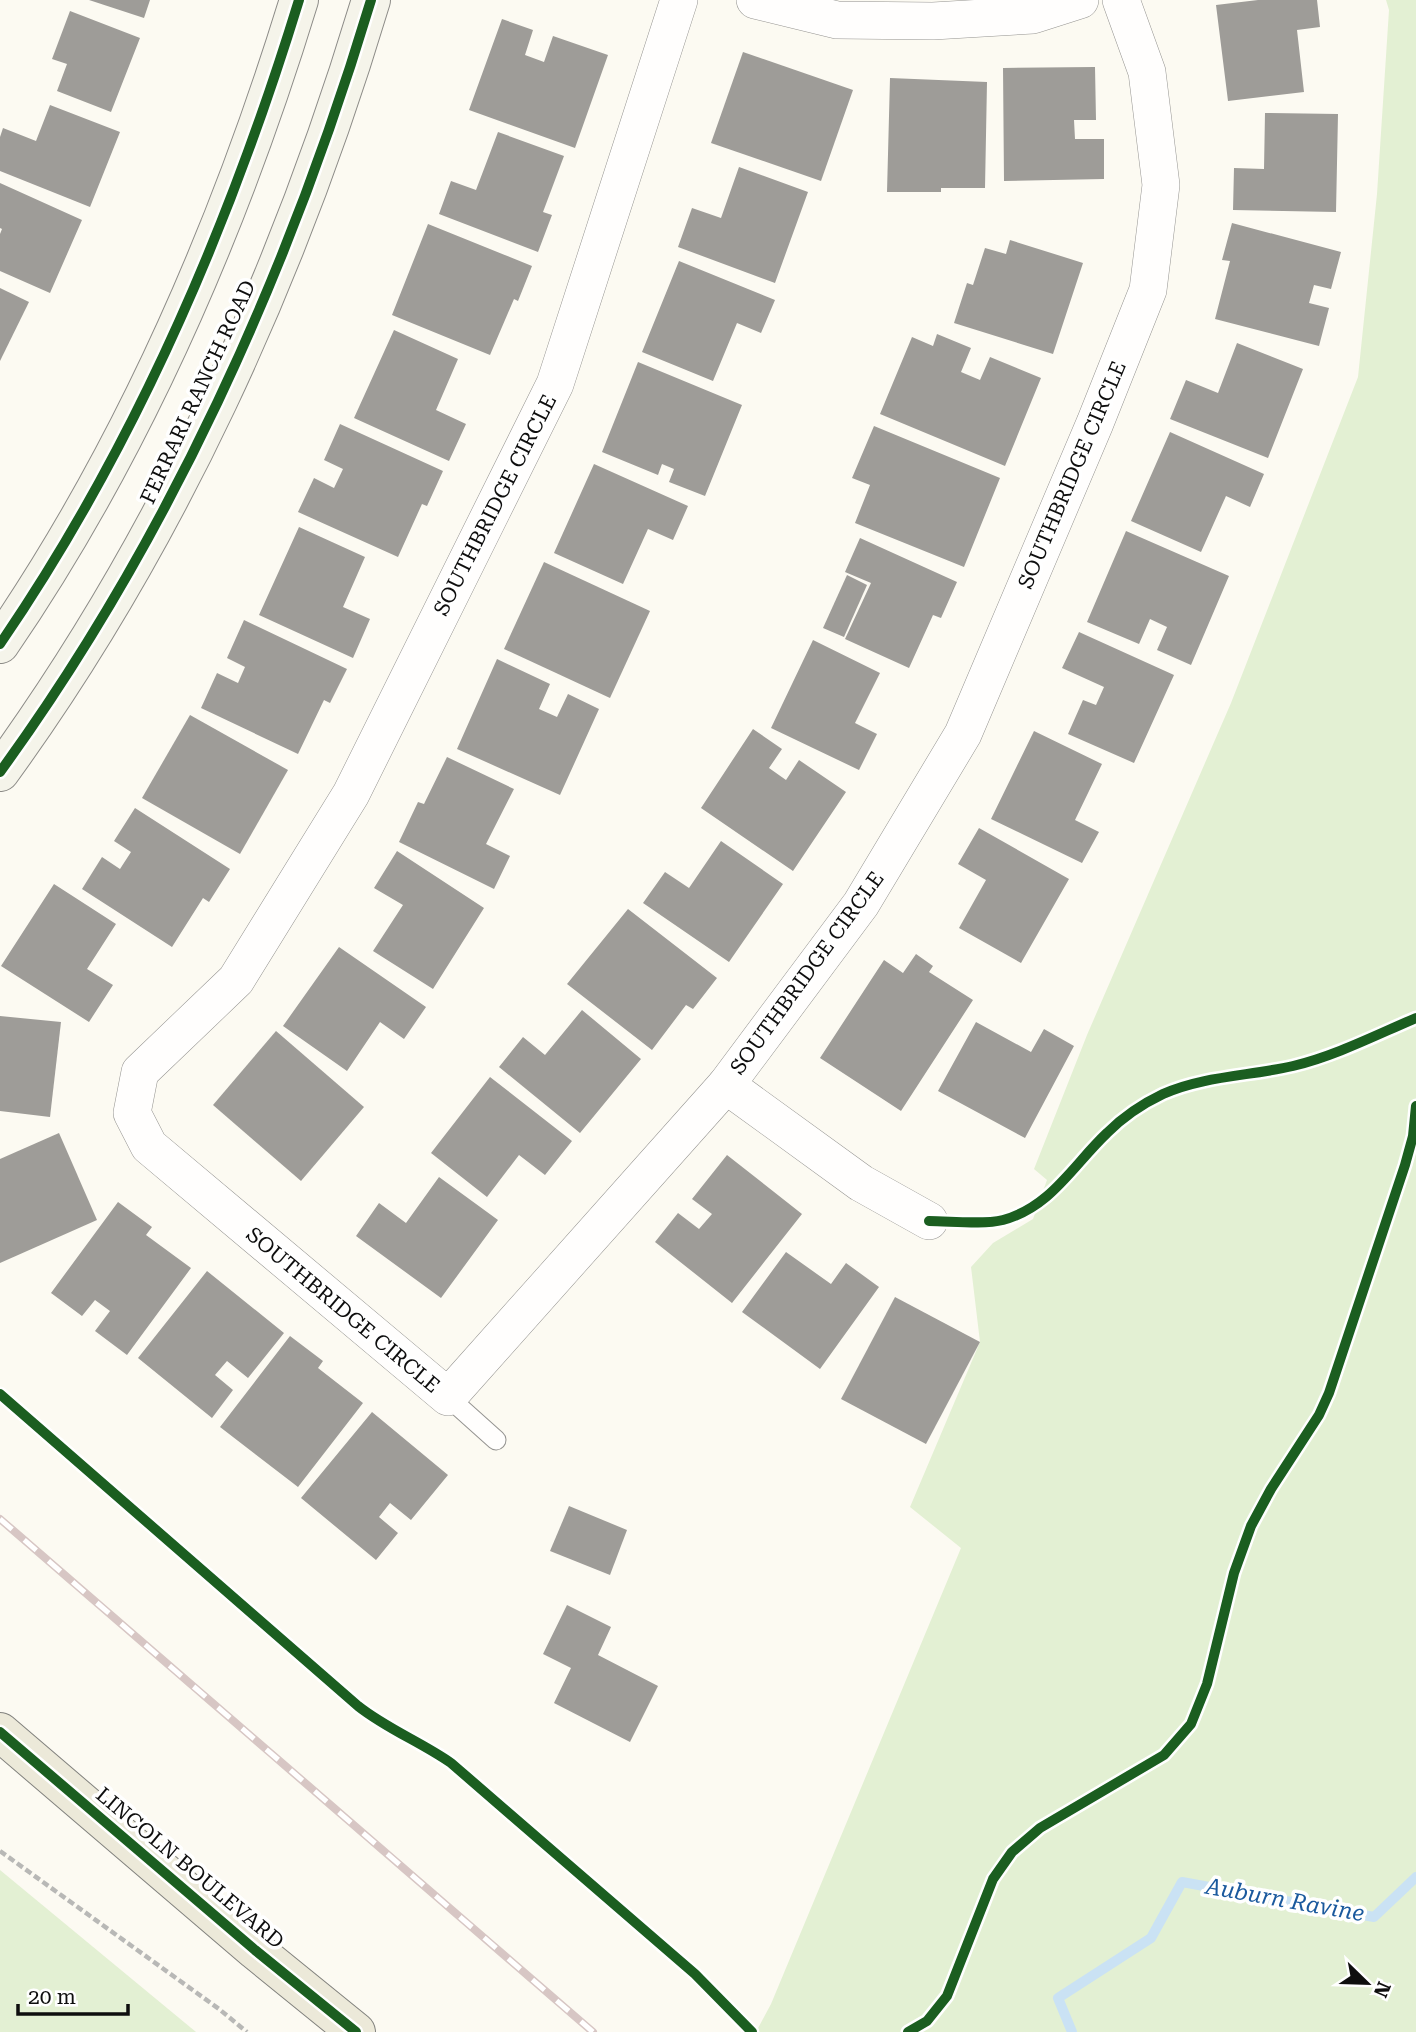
<svg xmlns="http://www.w3.org/2000/svg" width="1416" height="2032" font-family="'Roboto Serif',serif">
	<style>
		.green { fill: #e3f0d3 }
		.lines { fill: none; stroke-linecap: round; stroke-linejoin: round }
		.stream { stroke: #cae2f4; stroke-width: 10 }
		.building { fill: #9e9c98 }
		.service-casing { stroke: #959491; stroke-width: 21 }
		.minor-casing { stroke: #959491; stroke-width: 38 }
		.secondary-casing { stroke: #8c8b87; stroke-width: 40 }
		.primary-casing { stroke: #82827e; stroke-width: 40 }
		.path { stroke: #b8b8b6; stroke-width: 4.5; stroke-dasharray: 7 3.5; stroke-linecap: butt }
		.service { stroke: #fffefd; stroke-width: 19 }
		.minor { stroke: #fffefd; stroke-width: 37 }
		.secondary { stroke: #f5f4ea; stroke-width: 38 }
		.primary { stroke: #ece9d9; stroke-width: 38 }
		.rail-casing { stroke: #d7c6c4; stroke-width: 8 }
		.rail { stroke: #fff; stroke-width: 5; stroke-dasharray: 16; stroke-linecap: butt }
		.cycleway-casing { stroke: #fff; stroke-width: 15 }
		.cycleway { stroke: #1b5e20; stroke-width: 10 }
		.labels { text-anchor: middle; dominant-baseline: central; stroke-width: 7; stroke-linejoin: round; paint-order: stroke }
		.street-label { font-size: 21px; fill: #0e0e0e; stroke: #fff }
		.water-label { font-size: 23px; font-style: italic; fill: #1a599d; stroke: #fff }
	</style>
	<rect width="100%" height="100%" fill="#fcfaf2"/>
	<g class="green">
		<path d="M 1386,0 L 1416,0 L 1416,2032 L 1077,2032 L 1062,2005 L 1072,2032 L 756,2032 L 771,2004 L 961,1548 L 910,1507 L 980,1342 L 971,1267 L 993,1243 L 1033,1219 L 1047,1180 L 1034,1169 L 1087,1035 L 1231,703 L 1358,377 L 1377,194 L 1389,10 Z"/>
		<path d="M 0,1870 L 196,2032 L 0,2032 Z"/>
	</g>
	<g class="lines">
		<path class="stream" d="M 1072,2032 L 1058,1998 L 1151,1938 L 1182,1882 L 1374,1917 L 1416,1877"/>
	</g>
	<g class="building">
		<path d="M 89,0 L 150,0 L 144,18 Z"/>
		<path d="M 1258,0 L 1317,0 L 1320,27 L 1297,30 L 1304,92 L 1228,101 L 1216,5 Z"/>
		<path d="M 70,11 L 140,38 L 111,112 L 57,91 L 67,64 L 52,59 Z"/>
		<path d="M 502,19 L 533,30 L 525,55 L 544,62 L 553,36 L 608,55 L 575,148 L 469,110 Z"/>
		<path d="M 743,52 L 853,90 L 821,181 L 711,143 Z"/>
		<path d="M 1095,67 L 1096,120 L 1074,120 L 1075,139 L 1104,139 L 1104,179 L 1004,181 L 1003,68 Z"/>
		<path d="M 890,78 L 987,82 L 985,188 L 941,188 L 941,192 L 887,192 Z"/>
		<path d="M 50,105 L 120,132 L 90,207 L 0,171 L 0,137 L 3,128 L 36,141 Z"/>
		<path d="M 1265,113 L 1338,114 L 1336,212 L 1233,210 L 1234,168 L 1264,169 Z"/>
		<path d="M 498,132 L 564,156 L 543,212 L 552,215 L 538,252 L 439,214 L 451,181 L 476,190 Z"/>
		<path d="M 739,167 L 808,192 L 775,283 L 678,247 L 692,208 L 721,218 Z"/>
		<path d="M 0,183 L 82,220 L 50,293 L 0,271 L 0,234 L 2,229 L 0,228 Z"/>
		<path d="M 1232,223 L 1341,252 L 1331,289 L 1314,285 L 1309,303 L 1329,308 L 1319,346 L 1215,319 L 1230,261 L 1222,260 Z"/>
		<path d="M 428,224 L 532,266 L 518,301 L 514,299 L 490,355 L 392,315 Z"/>
		<path d="M 1010,240 L 1083,263 L 1053,354 L 954,323 L 967,283 L 973,285 L 985,248 L 1006,254 Z"/>
		<path d="M 679,261 L 775,300 L 761,333 L 737,323 L 713,381 L 642,352 Z"/>
		<path d="M 0,288 L 29,302 L 0,361 Z"/>
		<path d="M 394,330 L 458,359 L 436,410 L 466,424 L 449,461 L 354,418 Z"/>
		<path d="M 937,334 L 971,348 L 961,372 L 980,380 L 990,357 L 1041,378 L 1005,466 L 880,414 L 912,337 L 933,346 Z"/>
		<path d="M 1237,343 L 1303,369 L 1268,458 L 1170,419 L 1186,380 L 1218,393 Z"/>
		<path d="M 638,362 L 742,405 L 705,496 L 669,482 L 674,469 L 662,464 L 658,475 L 602,452 Z"/>
		<path d="M 340,424 L 443,471 L 427,506 L 422,504 L 398,557 L 298,512 L 314,478 L 334,488 L 343,469 L 324,460 Z"/>
		<path d="M 874,426 L 1000,478 L 964,567 L 855,523 L 870,485 L 852,478 Z"/>
		<path d="M 1170,432 L 1264,474 L 1250,507 L 1226,496 L 1201,552 L 1131,521 Z"/>
		<path d="M 594,464 L 688,506 L 673,540 L 648,529 L 623,584 L 554,553 Z"/>
		<path d="M 299,527 L 365,557 L 343,607 L 370,619 L 353,658 L 259,615 Z"/>
		<path d="M 1126,531 L 1229,576 L 1191,665 L 1157,650 L 1167,627 L 1150,619 L 1139,644 L 1087,622 Z"/>
		<path d="M 860,538 L 957,582 L 941,618 L 933,615 L 909,668 L 845,639 L 871,583 L 845,572 Z"/>
		<path d="M 544,562 L 650,611 L 610,698 L 504,649 Z"/>
		<path d="M 847,575 L 867,585 L 844,637 L 823,628 Z"/>
		<path d="M 244,620 L 347,669 L 330,703 L 324,700 L 298,754 L 201,708 L 217,673 L 238,683 L 245,667 L 227,658 Z"/>
		<path d="M 1079,632 L 1174,675 L 1134,763 L 1068,734 L 1083,700 L 1096,705 L 1104,687 L 1062,668 Z"/>
		<path d="M 813,640 L 880,673 L 855,723 L 877,734 L 859,770 L 771,728 Z"/>
		<path d="M 497,659 L 550,684 L 539,709 L 557,717 L 568,694 L 599,709 L 560,795 L 457,749 Z"/>
		<path d="M 190,715 L 288,770 L 240,854 L 142,798 Z"/>
		<path d="M 753,729 L 782,749 L 769,768 L 786,780 L 799,760 L 846,792 L 793,871 L 701,808 Z"/>
		<path d="M 1034,731 L 1102,764 L 1075,820 L 1099,832 L 1082,863 L 991,819 Z"/>
		<path d="M 447,757 L 514,789 L 486,844 L 510,856 L 494,889 L 399,842 L 418,802 L 424,804 Z"/>
		<path d="M 135,808 L 230,869 L 209,902 L 203,898 L 172,947 L 82,889 L 102,857 L 120,869 L 131,852 L 114,841 Z"/>
		<path d="M 979,828 L 1069,879 L 1021,963 L 959,928 L 986,880 L 958,864 Z"/>
		<path d="M 721,841 L 783,884 L 729,962 L 643,903 L 665,872 L 689,888 Z"/>
		<path d="M 397,851 L 484,908 L 433,989 L 373,951 L 403,905 L 374,888 Z"/>
		<path d="M 54,884 L 116,924 L 87,969 L 113,985 L 89,1022 L 1,966 Z"/>
		<path d="M 628,909 L 717,978 L 693,1009 L 686,1005 L 652,1050 L 567,984 Z"/>
		<path d="M 339,947 L 426,1007 L 404,1039 L 380,1022 L 347,1071 L 283,1026 Z"/>
		<path d="M 916,954 L 933,966 L 929,972 L 973,1000 L 901,1111 L 820,1058 L 884,960 L 903,973 Z"/>
		<path d="M 582,1010 L 641,1059 L 580,1133 L 499,1067 L 523,1037 L 545,1055 Z"/>
		<path d="M 0,1016 L 61,1022 L 50,1117 L 0,1111 Z"/>
		<path d="M 976,1022 L 1031,1052 L 1044,1029 L 1074,1046 L 1025,1138 L 938,1091 Z"/>
		<path d="M 276,1031 L 364,1107 L 301,1181 L 213,1105 Z"/>
		<path d="M 490,1077 L 572,1141 L 545,1175 L 519,1155 L 487,1197 L 431,1153 Z"/>
		<path d="M 59,1133 L 97,1220 L 0,1263 L 0,1159 Z"/>
		<path d="M 727,1155 L 802,1214 L 732,1303 L 655,1242 L 678,1213 L 699,1229 L 712,1214 L 692,1199 Z"/>
		<path d="M 439,1177 L 498,1220 L 441,1298 L 356,1236 L 379,1203 L 406,1223 Z"/>
		<path d="M 118,1202 L 152,1227 L 146,1235 L 191,1268 L 127,1355 L 95,1331 L 110,1311 L 95,1300 L 82,1316 L 51,1293 Z"/>
		<path d="M 786,1252 L 831,1284 L 846,1263 L 879,1287 L 820,1369 L 742,1312 Z"/>
		<path d="M 207,1271 L 284,1333 L 248,1378 L 227,1361 L 215,1375 L 233,1390 L 212,1418 L 138,1358 Z"/>
		<path d="M 895,1297 L 980,1342 L 926,1444 L 841,1399 Z"/>
		<path d="M 290,1336 L 323,1361 L 318,1368 L 363,1403 L 298,1487 L 220,1427 Z"/>
		<path d="M 372,1412 L 448,1475 L 411,1520 L 390,1503 L 379,1517 L 398,1533 L 376,1560 L 301,1498 Z"/>
		<path d="M 569,1506 L 627,1530 L 610,1575 L 550,1551 Z"/>
		<path d="M 567,1605 L 611,1627 L 598,1655 L 658,1686 L 630,1742 L 554,1703 L 571,1668 L 543,1654 Z"/>
	</g>
	<g class="lines">
		<g class="service-casing">
			<path id="service" d="M 448,1397 L 496,1440"/>
		</g>
		<g class="minor-casing">
			<g id="minor">
				<path d="M 679,0 L 555,384 L 351,794 L 236,980 L 140,1072 L 132,1113 L 149,1146 L 448,1397 L 726,1085 L 861,904 L 963,734 L 1095,423 L 1148,290 L 1161,185 L 1147,72 L 1121,0"/>
				<path d="M 755,0 L 837,20 L 933,21 L 1033,15 L 1080,0"/>
				<path d="M 726,1085 L 861,1183 L 929,1221"/>
			</g>
		</g>
		<g class="secondary-casing">
			<g id="secondary">
				<path d="M 0,644 C 133,450 230,225 299,0"/>
				<path d="M 0,772 C 168,541 289,273 371,0"/>
			</g>
		</g>
		<g class="primary-casing">
			<path id="primary" d="M 0,1732 L 255,1950 L 356,2032"/>
		</g>
		<path class="path" d="M 0,1851 L 219,2009 L 247,2032"/>
		<use href="#service" class="service"/>
		<use href="#minor" class="minor"/>
		<use href="#secondary" class="secondary"/>
		<use href="#primary" class="primary"/>
		<g class="rail-casing">
			<path id="rail" d="M 0,1519 L 593,2032"/>
		</g>
		<use href="#rail" class="rail"/>
		<g class="cycleway-casing">
			<g id="cycleway">
				<path d="M 0,644 C 133,450 230,225 299,0"/>
				<path d="M 0,772 C 168,541 289,273 371,0"/>
				<path d="M 929,1221 C 950,1221 983,1225 1003,1220 C 1051,1207 1073,1165 1107,1133 C 1123,1117 1142,1104 1163,1094 C 1203,1076 1250,1076 1293,1066 C 1335,1056 1376,1035 1416,1018"/>
				<path d="M 0,1394 L 358,1706 C 387,1729 421,1742 451,1763 L 695,1974 L 752,2032"/>
				<path d="M 0,1732 L 255,1950 L 356,2032"/>
				<path d="M 908,2032 L 927,2021 L 947,1996 L 993,1879 L 1012,1852 L 1040,1828 L 1164,1755 L 1191,1724 L 1207,1684 L 1234,1573 L 1251,1526 L 1271,1489 L 1319,1415 L 1329,1393 L 1405,1165 L 1413,1136 L 1416,1106"/>
			</g>
		</g>
		<use href="#cycleway" class="cycleway"/>
	</g>
	<g class="labels">
		<g class="street-label">
			<text transform="translate(198 392) rotate(-65)">FERRARI RANCH ROAD</text>
			<text transform="translate(1072 475) rotate(-67)">SOUTHBRIDGE CIRCLE</text>
			<text transform="translate(495 505) rotate(-63)">SOUTHBRIDGE CIRCLE</text>
			<text transform="translate(807 973) rotate(-54)">SOUTHBRIDGE CIRCLE</text>
			<text transform="translate(343 1310) rotate(40)">SOUTHBRIDGE CIRCLE</text>
			<text transform="translate(190 1868) rotate(40)">LINCOLN BOULEVARD</text>
		</g>
		<g class="water-label">
			<text transform="translate(1285 1900) rotate(10)">Auburn Ravine</text>
		</g>
	</g>
	<g transform="translate(1367 1983) rotate(113)" stroke="#ffffff" stroke-width="5" paint-order="stroke">
	<path d="M0-5L12 26L0 18L-12 26Z" fill="#0e0e0e"/>
	<text y="-10" font-size="19" font-weight="bold" text-anchor="middle" fill="#0e0e0e">N</text>
	</g>
	<path d="M18 2004v10h110v-10" fill="none" stroke="#0e0e0e" stroke-width="3.5"/>
	<text x="28" y="2004" font-size="21" fill="#0e0e0e" stroke="#ffffff" stroke-width="5" paint-order="stroke">20 m</text>
</svg>
